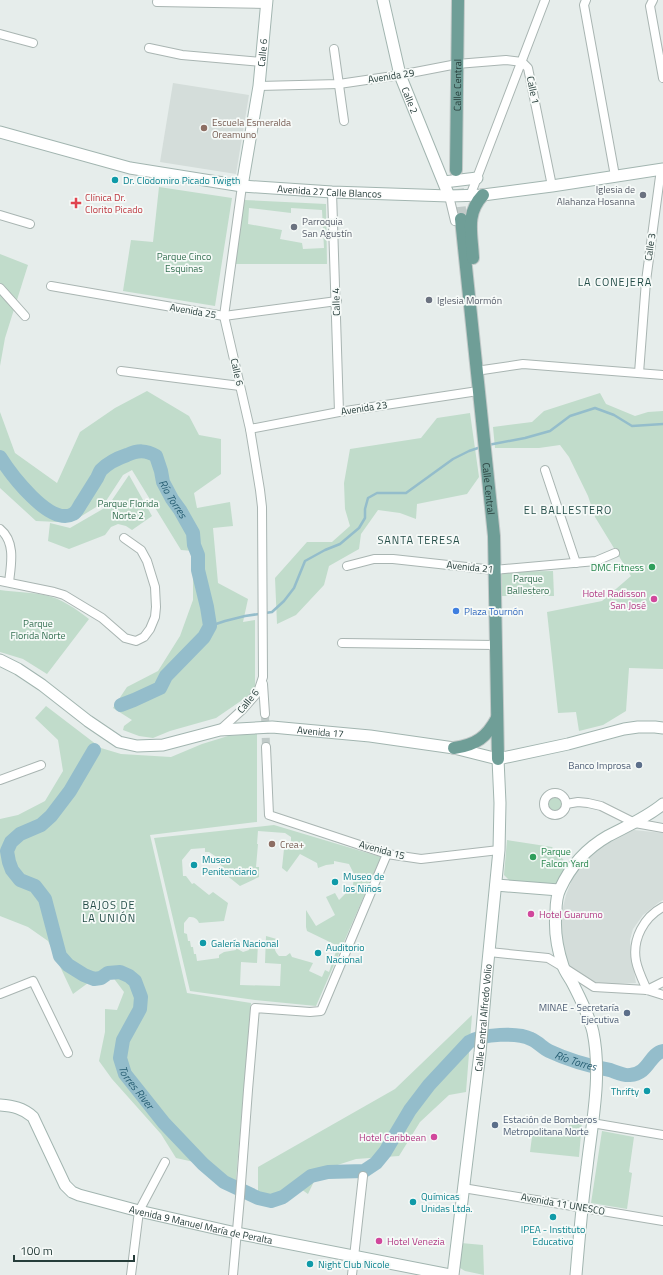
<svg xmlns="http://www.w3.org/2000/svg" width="663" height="1275" font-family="'Titillium Web',sans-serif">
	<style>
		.built { fill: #d4ddda }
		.green { fill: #c1dccb; fill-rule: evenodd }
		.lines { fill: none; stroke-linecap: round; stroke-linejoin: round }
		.stream { stroke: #94bdcb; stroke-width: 2.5 }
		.river { stroke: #94bdcb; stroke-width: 14 }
		.street-tunnel { stroke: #c0cac8; stroke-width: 8; stroke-dasharray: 8 4; stroke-linecap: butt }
		.primary-tunnel { stroke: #c0cac8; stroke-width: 12; stroke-dasharray: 12 6; stroke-linecap: butt }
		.street-casing { stroke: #a9b5b2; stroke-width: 10 }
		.secondary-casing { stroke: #a2b5b0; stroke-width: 13 }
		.primary-casing { stroke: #c2c9c8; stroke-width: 14 }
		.street { stroke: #fff; stroke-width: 8 }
		.secondary { stroke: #fff; stroke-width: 11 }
		.primary { stroke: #6f9e97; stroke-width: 12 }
		.education-dot { fill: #8d6e63; stroke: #f6faf8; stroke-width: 1.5 }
		.culture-dot { fill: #0f9aa8; stroke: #f6faf8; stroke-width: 1.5 }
		.worship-dot { fill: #6b7280; stroke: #f6faf8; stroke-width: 1.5 }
		.health-dot { fill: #e0444e; stroke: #f6faf8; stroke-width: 1.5 }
		.leisure-dot { fill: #2e9e5b; stroke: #f6faf8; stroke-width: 1.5 }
		.hotel-dot { fill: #d1479c; stroke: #f6faf8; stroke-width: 1.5 }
		.shop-dot { fill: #3f7fe0; stroke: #f6faf8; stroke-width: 1.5 }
		.service-dot { fill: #5c6f8a; stroke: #f6faf8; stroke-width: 1.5 }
		.labels { text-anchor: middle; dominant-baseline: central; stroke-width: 3.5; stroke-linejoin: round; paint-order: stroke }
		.street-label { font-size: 10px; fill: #263d3a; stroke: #f6faf8 }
		.education-label { font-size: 10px; fill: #785e54; stroke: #f6faf8; text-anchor: start }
		.culture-label { font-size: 10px; fill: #0d838f; stroke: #f6faf8; text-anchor: start }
		.worship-label { font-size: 10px; fill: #5b616d; stroke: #f6faf8; text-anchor: start }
		.health-label { font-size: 10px; fill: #be3a42; stroke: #f6faf8; text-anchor: start }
		.park-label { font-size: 10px; fill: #357052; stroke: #f6faf8 }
		.leisure-label { font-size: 10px; fill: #27864d; stroke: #f6faf8; text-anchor: end }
		.hotel-label { font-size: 10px; fill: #b23c85; stroke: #f6faf8; text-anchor: end }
		.shop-label { font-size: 10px; fill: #366cbe; stroke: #f6faf8; text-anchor: start }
		.service-label { font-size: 10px; fill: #4e5e75; stroke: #f6faf8; text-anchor: end }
		.neighbourhood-label { font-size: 11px; letter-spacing: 1px; fill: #244d48; stroke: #f6faf8 }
		.water-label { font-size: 11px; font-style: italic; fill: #275e73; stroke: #f6faf8 }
	</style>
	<rect width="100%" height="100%" fill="#e6edeb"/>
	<g class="built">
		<path d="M 173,83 L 249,95 L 236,174 L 160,162 Z"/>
		<path d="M 634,830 L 663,833 L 663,900 L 658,903 L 643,915 L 633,929 L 630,940 L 631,953 L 636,983 L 595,985 L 567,965 L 560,938 L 561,915 L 566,895 L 573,877 L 583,863 L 598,848 L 614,838 Z"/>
	</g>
	<g class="green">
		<path d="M 159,187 L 232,198 L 215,306 L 123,291 L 131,240 L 153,242 Z"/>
		<path d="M 244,200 L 326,204 L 327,264 L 235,264 ZM 249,208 L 291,213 L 291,208 L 322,210 L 324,248 L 303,249 L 302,243 L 280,239 L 282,230 L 248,224 Z"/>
		<path d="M 0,254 L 28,265 L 5,338 L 0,366 Z"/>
		<path d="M 147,391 L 189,416 L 199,435 L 221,439 L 221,474 L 194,493 L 197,508 L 230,502 L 233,526 L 213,528 L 218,583 L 248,599 L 243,622 L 255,620 L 255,689 L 251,694 L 216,718 L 170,731 L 153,738 L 139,736 L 123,730 L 124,726 L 132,720 L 113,708 L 127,687 L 158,671 L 180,636 L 193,600 L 193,577 L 196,572 L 193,551 L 181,550 L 132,470 L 123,475 L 106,501 L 75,520 L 58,522 L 36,521 L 0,488 L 0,412 L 15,453 L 57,483 L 80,432 L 115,408 Z"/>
		<path d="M 600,393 L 606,404 L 635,416 L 648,412 L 663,411 L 663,669 L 629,668 L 626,711 L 603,725 L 579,731 L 576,712 L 558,713 L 547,612 L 602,601 L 631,576 L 595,517 L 588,496 L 569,457 L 560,445 L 539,448 L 495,448 L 493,427 L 532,422 L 544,411 Z"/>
		<path d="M 470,413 L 479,477 L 467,494 L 417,504 L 416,519 L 400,513 L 378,510 L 361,534 L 359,549 L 329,566 L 324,585 L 296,615 L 277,624 L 275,578 L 307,542 L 332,542 L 350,526 L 345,509 L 344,483 L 350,449 L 421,438 L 437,418 Z"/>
		<path d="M 129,475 L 152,516 L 132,530 L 126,526 L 118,524 L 111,527 L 105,535 L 69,549 L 48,541 L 50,523 L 70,528 L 108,506 Z"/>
		<path d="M 553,571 L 554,596 L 502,596 L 501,572 Z"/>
		<path d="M 0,590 C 15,592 30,592 44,595 C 61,598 76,609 89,619 L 47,674 L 23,659 L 0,652 Z"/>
		<path d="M 46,706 L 101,748 L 121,754 L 171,757 L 202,744 L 228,736 L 257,734 L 257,822 L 150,835 L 187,993 L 251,1003 L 236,1180 L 237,1188 L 224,1182 L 203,1164 L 176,1158 L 161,1134 L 112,1079 L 99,1061 L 105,1032 L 105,1009 L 117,1010 L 124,992 L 112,976 L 103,972 L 73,994 L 48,941 L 28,927 L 0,916 L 0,819 L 18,815 L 45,801 L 63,771 L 58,740 L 35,718 Z"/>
		<circle cx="555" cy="804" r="8"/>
		<path d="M 274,825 L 381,857 L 316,1006 L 255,1000 L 190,991 L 154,838 ZM 258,831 L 285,833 L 291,837 L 291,849 L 284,849 L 282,868 L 287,872 L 300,854 L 317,863 L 318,868 L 326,865 L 334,864 L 334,861 L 349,864 L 356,878 L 354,878 L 352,891 L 349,890 L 339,900 L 335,893 L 326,897 L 335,915 L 316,926 L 306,910 L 306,927 L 307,931 L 338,946 L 329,972 L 325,970 L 322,977 L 309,971 L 313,963 L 292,957 L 290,953 L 286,956 L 279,956 C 274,951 273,946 279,942 L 280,940 L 266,936 L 265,963 L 281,964 L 280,986 L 240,985 L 241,962 L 257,963 L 258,944 L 250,944 L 249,950 L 243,952 L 236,948 L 236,950 L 224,952 L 219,955 L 219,958 L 197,961 L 196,954 L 194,954 L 193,947 L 191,947 L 190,941 L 188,941 L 187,934 L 184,933 L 184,923 L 189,917 C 194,917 197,918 199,923 L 224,921 L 228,903 L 213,892 L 209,895 L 194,883 L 192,884 L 186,876 L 183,876 L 182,860 L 191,849 L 205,848 L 205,852 L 209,852 L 215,856 L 213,858 L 225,869 L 225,874 L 240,886 L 259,877 L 259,867 L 256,867 L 258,844 L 257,844 Z"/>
		<path d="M 507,840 L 552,847 L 570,867 L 556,884 L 510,881 L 504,875 Z"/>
		<path d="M 472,1015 L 466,1092 L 449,1095 L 420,1122 L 399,1156 L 356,1159 L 319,1171 L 308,1194 L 298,1187 L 283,1197 L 271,1201 L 258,1198 L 258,1167 L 395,1089 Z"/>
		<path d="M 570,1120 L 582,1122 L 579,1157 L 530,1152 L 533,1129 L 568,1133 Z"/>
		<path d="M 602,1131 L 634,1137 L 629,1172 L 632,1173 L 627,1209 L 591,1203 Z"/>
		<path d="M 461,1243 L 483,1245 L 484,1275 L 465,1271 L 460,1268 Z"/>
	</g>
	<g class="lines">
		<g class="stream">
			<path d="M 488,445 L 525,438 L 550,431 L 570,416 L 595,408 L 614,415 L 632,426 L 663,424"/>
			<path d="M 210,626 L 225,621 L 245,616 L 272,612 L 284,601 L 294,588 L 305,561 L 325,550 L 340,544 L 359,528 L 365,518 L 365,509 L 368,498 L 377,493 L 406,493 L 453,459 L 469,451 L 481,447"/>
		</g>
		<g class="river">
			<path id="s1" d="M 0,457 C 10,473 50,527 73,514 C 77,512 79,506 82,502 C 87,494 92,486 97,478 C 98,476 99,473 101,470 C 108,463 118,458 127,455 C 138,450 146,450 156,456 L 161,471 L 163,482 L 172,499 L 180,510 L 193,533 L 194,545 L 198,555 L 198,570 L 207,607 L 210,626 L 204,637 L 166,676 L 160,688 L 134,700 L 121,705"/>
			<path id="s2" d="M 94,750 L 70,791 L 51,816 L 41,825 L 20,834 L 11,842 L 7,851 L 9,862 L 12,870 L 20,880 L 35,886 L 45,899 L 60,956 L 68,965 L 84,975 L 94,979 L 101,978 L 108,973 L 120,972 L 129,976 L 135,981 L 141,997 L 140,1009 L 123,1040 L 120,1058 L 125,1074 L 164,1123 L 203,1164 L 224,1182 L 258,1198 L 271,1201 L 283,1197 L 311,1176 L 328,1172 L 364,1171 L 376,1163 L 385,1152 L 410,1110 L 429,1085 L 469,1042 C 482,1034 518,1032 531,1039 C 538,1042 543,1048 549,1051 C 568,1060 589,1066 610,1070 C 616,1072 624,1076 630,1075 C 649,1074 649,1054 663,1051"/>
		</g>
		<path class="street-tunnel" d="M 265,714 L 266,747"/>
		<path class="primary-tunnel" d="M 456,171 L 461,219"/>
		<g class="street-casing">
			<g id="street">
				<path d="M 586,0 L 584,5 L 615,176"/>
				<path d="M 653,0 L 650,6 L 663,78"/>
				<path d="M 157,2 L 267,4"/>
				<path d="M 0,34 L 33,43"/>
				<path d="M 149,48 L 182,55 L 262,62"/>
				<path d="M 334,49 L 344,121"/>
				<path d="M 522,62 L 528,68 L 552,186"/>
				<path d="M 259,86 L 339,84 L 400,75 L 457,64 L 506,60 L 522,62"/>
				<path d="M 332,192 L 339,412"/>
				<path d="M 449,196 L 455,221"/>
				<path d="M 470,196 L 545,0"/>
				<path d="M 0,215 L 30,224"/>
				<path d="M 51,286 L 224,316 L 337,301"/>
				<path d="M 0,288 L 25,316"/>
				<path d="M 121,371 L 240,386"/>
				<path d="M 476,371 L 523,364 L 663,375"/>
				<path d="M 639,373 L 646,281 L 661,169"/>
				<path d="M 250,429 L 339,412 L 478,391"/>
				<path d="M 545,470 L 576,563"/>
				<path d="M 0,529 C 16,542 11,565 9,582"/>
				<path d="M 347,566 L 374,559 L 393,559 L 494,570 L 596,561 L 615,553"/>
				<path d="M 0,581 L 54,592 L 64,595 L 102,618 L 125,638 L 136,641 L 144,637 L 150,629 L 155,617 L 156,607 L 155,587 L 147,561 L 141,550 L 124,538"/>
				<path d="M 342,643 L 495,645"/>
				<path d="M 263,684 L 265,714"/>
				<path d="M 220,730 L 243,709 L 258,692 L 263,677 L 262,507 L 260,490 L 250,429 L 224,316 L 242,186"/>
				<path d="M 266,747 L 269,815 L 387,854 L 421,859 L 499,850"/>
				<path d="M 0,780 L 41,765"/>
				<circle cx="555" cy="804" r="11"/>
				<path d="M 566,804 L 578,802 L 588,803 L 601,806 L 635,823 L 663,828"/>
				<path d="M 489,952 L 548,958 L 563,967 L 594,987 L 647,990 L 663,995"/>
				<path d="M 647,990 C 643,981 638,971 636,961 C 632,939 644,917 663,907"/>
				<path d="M 647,990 L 663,982"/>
				<path d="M 0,994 L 33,981 L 68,1053"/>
				<path d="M 592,1123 L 663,1135"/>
				<path d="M 463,1188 L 663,1221"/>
				<path d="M 131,1275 L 139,1211 L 165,1162"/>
				<path d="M 233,1275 L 240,1197 L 248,1090 L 255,1008 L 310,1012 L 321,1011 L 387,854"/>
				<path d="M 352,1275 L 363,1176"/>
			</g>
		</g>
		<g class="secondary-casing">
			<g id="secondary">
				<path id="s3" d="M 383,0 L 400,75 L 449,196"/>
				<path id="s4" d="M 0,132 L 130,168 L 242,186 L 332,192 L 449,196 L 483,195 L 552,186 L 663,169"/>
				<path d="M 444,182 L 477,178"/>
				<path id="s5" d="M 242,186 L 259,86 L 267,0"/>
				<path id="s6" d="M 0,660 L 18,669 L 42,685 L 88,721 L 119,742 L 137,746 L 163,745 L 220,730 L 272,727 L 370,736 L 454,748 L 498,759 L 568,744 L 624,729 L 638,727 L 655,727 L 663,728"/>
				<path d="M 496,885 L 559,890"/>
				<path id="s7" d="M 0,1105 C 13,1106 23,1108 33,1117 L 65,1185 L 72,1192 L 79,1195 L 139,1211 L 236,1233 L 450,1275"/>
				<path id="s8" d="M 453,1275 L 480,1053 L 487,972 L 499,850 L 500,803 L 498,759"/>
				<path d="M 576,1275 C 579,1239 582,1203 587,1167 C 592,1122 602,1076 593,1032 C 589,1015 581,1000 573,984 C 570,978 565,972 563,966 C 557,948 554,931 556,912 C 556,905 557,895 560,889 C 570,867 587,848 608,836 C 627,826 646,818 663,804"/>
			</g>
		</g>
		<g class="primary-casing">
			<g id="primary">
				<path id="s9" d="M 456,170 L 458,0"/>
				<path id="s10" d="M 461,219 L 494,536 L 498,759"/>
				<path d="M 473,258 C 472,234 465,214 483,195"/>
				<path d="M 454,748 C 476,745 487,737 497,718"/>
			</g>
		</g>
		<use href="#street" class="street"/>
		<use href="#secondary" class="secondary"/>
		<use href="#primary" class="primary"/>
	</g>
	<g class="education-dot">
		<circle cx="204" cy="128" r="4"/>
		<circle cx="272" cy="844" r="4"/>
	</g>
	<g class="culture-dot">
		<circle cx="115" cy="180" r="4"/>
		<circle cx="194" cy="865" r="4"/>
		<circle cx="335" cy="882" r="4"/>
		<circle cx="203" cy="943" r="4"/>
		<circle cx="318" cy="953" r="4"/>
		<circle cx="647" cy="1091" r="4"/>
		<circle cx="413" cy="1202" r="4"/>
		<circle cx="553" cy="1217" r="4"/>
		<circle cx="310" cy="1264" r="4"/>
	</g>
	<g class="worship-dot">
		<circle cx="643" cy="195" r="4"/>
		<circle cx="294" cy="227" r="4"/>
		<circle cx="429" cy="300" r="4"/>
	</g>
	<path class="health-dot" d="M74 197h4v4h4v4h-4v4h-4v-4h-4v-4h4z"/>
	<g class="leisure-dot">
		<circle cx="652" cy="567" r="4"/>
		<circle cx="533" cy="857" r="4"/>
	</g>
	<g class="hotel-dot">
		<circle cx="654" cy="599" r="4"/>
		<circle cx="531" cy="914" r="4"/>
		<circle cx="434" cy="1137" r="4"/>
		<circle cx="379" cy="1241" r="4"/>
	</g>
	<circle class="shop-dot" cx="456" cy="611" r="4"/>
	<g class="service-dot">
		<circle cx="639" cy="765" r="4"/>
		<circle cx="627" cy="1013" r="4"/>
		<circle cx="495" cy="1125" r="4"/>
	</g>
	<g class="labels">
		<g class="street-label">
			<text stroke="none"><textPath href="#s5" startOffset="135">Calle 6</textPath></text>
			<text transform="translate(391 76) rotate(-9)">Avenida 29</text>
			<text stroke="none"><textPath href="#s9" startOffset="85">Calle Central</textPath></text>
			<text transform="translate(533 90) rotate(78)">Calle 1</text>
			<text stroke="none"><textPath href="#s3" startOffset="104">Calle 2</textPath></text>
			<text stroke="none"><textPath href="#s4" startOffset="336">Avenida 27 Calle Blancos</textPath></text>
			<text transform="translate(650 247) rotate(-82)">Calle 3</text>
			<text transform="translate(336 302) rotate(-92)">Calle 4</text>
			<text transform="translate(193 311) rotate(10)">Avenida 25</text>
			<text transform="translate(237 372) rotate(77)">Calle 6</text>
			<text transform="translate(364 408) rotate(-9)">Avenida 23</text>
			<text stroke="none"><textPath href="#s10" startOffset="271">Calle Central</textPath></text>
			<text transform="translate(470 567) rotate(6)">Avenida 21</text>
			<text transform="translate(248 701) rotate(-51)">Calle 6</text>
			<text stroke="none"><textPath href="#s6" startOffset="349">Avenida 17</textPath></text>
			<text transform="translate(382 850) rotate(15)">Avenida 15</text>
			<text stroke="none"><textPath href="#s8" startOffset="259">Calle Central Alfredo Volio</textPath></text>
			<text transform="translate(563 1204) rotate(10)">Avenida 11 UNESCO</text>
			<text stroke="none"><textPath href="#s7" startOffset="254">Avenida 9 Manuel María de Peralta</textPath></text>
		</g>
		<g class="education-label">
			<text x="212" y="122">Escuela Esmeralda<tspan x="212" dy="12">Oreamuno</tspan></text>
			<text x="280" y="844">Crea+</text>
		</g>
		<g class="culture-label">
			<text x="123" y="180">Dr. Clodomiro Picado Twigth</text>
			<text x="202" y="859">Museo<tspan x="202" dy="12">Penitenciario</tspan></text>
			<text x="343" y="876">Museo de<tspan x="343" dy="12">los Niños</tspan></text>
			<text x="211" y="943">Galería Nacional</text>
			<text x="326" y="947">Auditorio<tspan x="326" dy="12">Nacional</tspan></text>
			<text x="639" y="1091" text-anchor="end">Thrifty</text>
			<text x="421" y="1196">Químicas<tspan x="421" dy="12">Unidas Ltda.</tspan></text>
			<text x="553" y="1229" text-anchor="middle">IPEA - Instituto<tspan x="553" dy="12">Educativo</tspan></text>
			<text x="318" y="1264">Night Club Nicole</text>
		</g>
		<g class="worship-label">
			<text x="635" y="189" text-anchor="end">Iglesia de<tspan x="635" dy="12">Alahanza Hosanna</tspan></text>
			<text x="302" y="221">Parroquia<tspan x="302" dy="12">San Agustín</tspan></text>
			<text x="437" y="300">Iglesia Mormón</text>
		</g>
		<g class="health-label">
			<text x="85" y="197">Clínica Dr.<tspan x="85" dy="12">Clorito Picado</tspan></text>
		</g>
		<g class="park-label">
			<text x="184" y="256">Parque Cinco<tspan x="184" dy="12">Esquinas</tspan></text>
			<text x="128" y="503">Parque Florida<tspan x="128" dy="12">Norte 2</tspan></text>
			<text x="528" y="578">Parque<tspan x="528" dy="12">Ballestero</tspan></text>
			<text x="38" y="623">Parque<tspan x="38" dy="12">Florida Norte</tspan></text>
		</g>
		<g class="leisure-label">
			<text x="644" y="567">DMC Fitness</text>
			<text x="541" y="851" text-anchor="start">Parque<tspan x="541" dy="12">Falcon Yard</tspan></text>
		</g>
		<g class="hotel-label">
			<text x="646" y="593">Hotel Radisson<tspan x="646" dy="12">San José</tspan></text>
			<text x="539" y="914" text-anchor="start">Hotel Guarumo</text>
			<text x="426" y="1137">Hotel Caribbean</text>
			<text x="387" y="1241" text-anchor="start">Hotel Venezia</text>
		</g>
		<g class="shop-label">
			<text x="464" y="611">Plaza Tournón</text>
		</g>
		<g class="service-label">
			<text x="631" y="765">Banco Improsa</text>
			<text x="619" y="1007">MINAE - Secretaría<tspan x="619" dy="12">Ejecutiva</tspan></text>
			<text x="503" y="1119" text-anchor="start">Estación de Bomberos<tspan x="503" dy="12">Metropolitana Norte</tspan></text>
		</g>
		<g class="neighbourhood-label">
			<text x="615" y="282">LA CONEJERA</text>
			<text x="568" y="510">EL BALLESTERO</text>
			<text x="419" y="540">SANTA TERESA</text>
			<text x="109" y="905">BAJOS DE<tspan x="109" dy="13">LA UNIÓN</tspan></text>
		</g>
		<g class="water-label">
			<text stroke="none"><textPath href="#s1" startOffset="258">Río Torres</textPath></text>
			<text stroke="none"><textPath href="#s2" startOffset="1028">Río Torres</textPath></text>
			<text stroke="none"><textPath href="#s2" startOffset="465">Torres River</textPath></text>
		</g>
	</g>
	<path d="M14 1255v6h120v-6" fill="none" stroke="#263d3a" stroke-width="2"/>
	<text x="20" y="1255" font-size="12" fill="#263d3a" stroke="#f6faf8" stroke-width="3" paint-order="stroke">100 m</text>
</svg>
